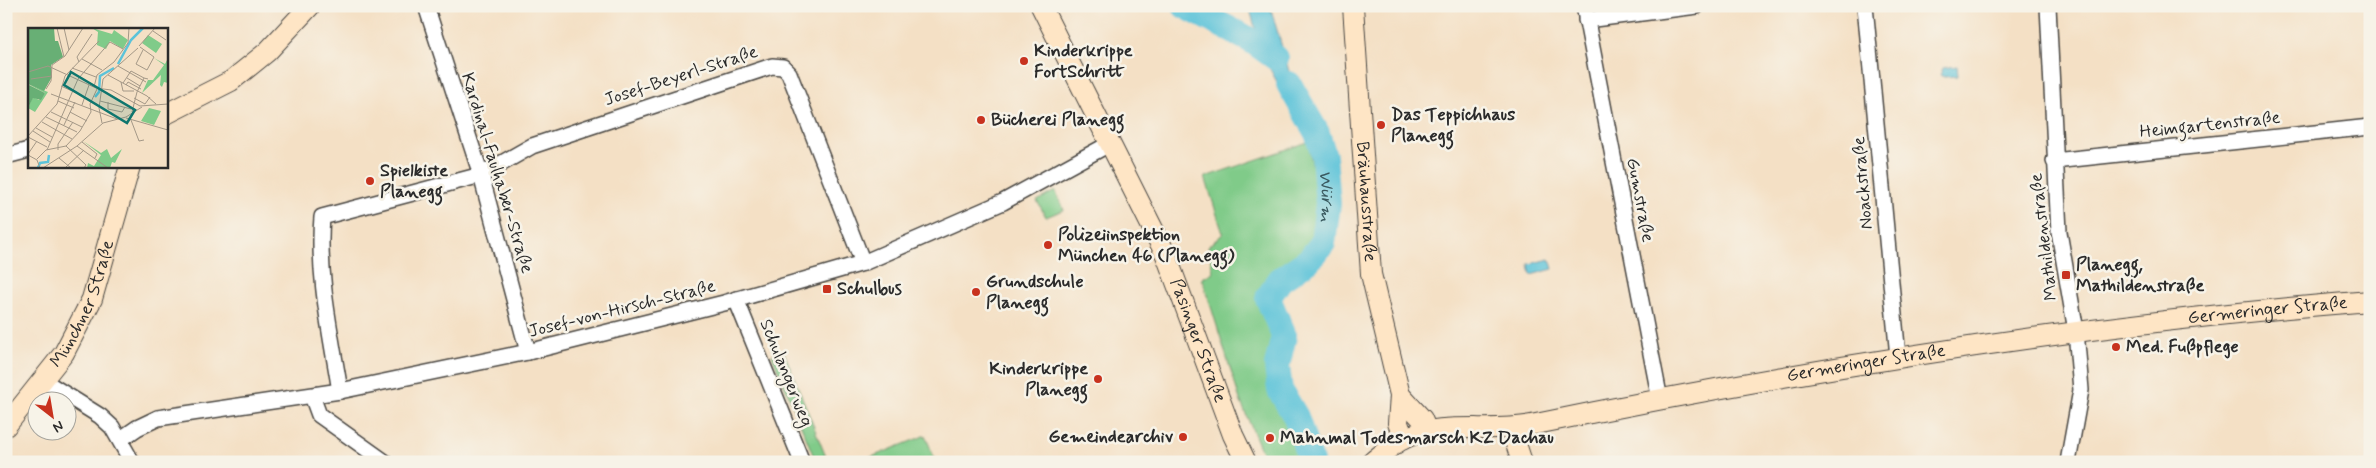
<svg xmlns="http://www.w3.org/2000/svg" width="2376" height="468" font-family="Mynerve,sans-serif">
	<style>
		.green { fill: #80cb89; stroke: #567b5a }
		.water { fill: #5cc3d9; stroke: #447782 }
		.lines { fill: none; stroke-linecap: round; stroke-linejoin: round }
		.river { stroke: #5cc3d9; stroke-width: 26 }
		.street-casing { stroke: #494642; stroke-width: 18 }
		.secondary-casing { stroke: #494642; stroke-width: 22 }
		.street { stroke: #fff; stroke-width: 15 }
		.secondary { stroke: #fee5c5; stroke-width: 20 }
		.poi-dot { fill: #c8321e; stroke: #f7f3e8; stroke-width: 2 }
		.labels { text-anchor: middle; dominant-baseline: central; stroke-width: 5; stroke-linejoin: round; paint-order: stroke }
		.poi-label { font-size: 18px; font-weight: bold; fill: #2b2b2b; stroke: #f7f3e8; text-anchor: start }
		.street-label { font-size: 18px; fill: #2b2b2b; stroke: #f7f3e8 }
		.water-label { font-size: 19px; font-style: italic; fill: #3a595f; stroke: #f7f3e8 }
		.inset-river { fill: none; stroke: #5cc3d9; stroke-width: 2.5 }
		.inset-road { fill: none; stroke: #a49887; stroke-width: 1 }
		.view { fill: #0f766e; fill-opacity: 0.15; stroke: #0f766e; stroke-width: 2.5 }
		.inset-edge { fill: none; stroke: #2b2b2b; stroke-width: 2.5 }
	</style>
	<rect width="100%" height="100%" fill="#f7f3e8"/>
	<filter id="ink" filterUnits="userSpaceOnUse"><feTurbulence type="fractalNoise" baseFrequency=".02" numOctaves="2"/><feDisplacementMap in="SourceGraphic" scale="10" xChannelSelector="R" yChannelSelector="G"/><feConvolveMatrix kernelMatrix="1 2 1 2 8 2 1 2 1" color-interpolation-filters="sRGB"/></filter>
	<filter id="wash" filterUnits="userSpaceOnUse"><feTurbulence type="fractalNoise" baseFrequency=".0096" numOctaves="4" result="noise"/><feDisplacementMap in="SourceGraphic" scale="20" xChannelSelector="R" yChannelSelector="G"/><feGaussianBlur stdDeviation="1.12" result="paint"/><feColorMatrix in="noise" values="0 0 0 0 0 0 0 0 0 0 0 0 0 0 0 0 0 1.4 0 .05"/><feComposite in="paint" operator="in"/></filter>
	<g filter="url(#wash)">
		<rect width="100%" height="100%" fill="#f4e0c5"/>
		<g class="green">
			<path d="M 1308,142 L 1319,200 L 1316,230 L 1308,251 L 1273,275 L 1260,296 L 1275,338 L 1268,365 L 1275,395 L 1289,420 L 1303,462 L 1266,462 L 1240,400 L 1202,278 L 1213,272 L 1208,246 L 1223,234 L 1205,177 Z"/>
			<path d="M 1055,191 L 1064,210 L 1046,217 L 1037,201 Z"/>
			<path d="M 783,350 L 828,462 L 816,462 L 772,355 Z"/>
			<path d="M 925,435 L 936,462 L 859,462 L 919,438 Z"/>
		</g>
		<g class="water">
			<path d="M 1249,6 L 1270,6 L 1289,71 L 1304,100 L 1305,114 L 1291,108 L 1263,56 Z"/>
			<path d="M 1957,66 L 1958,76 L 1944,77 L 1940,75 L 1943,68 Z"/>
			<path d="M 1550,259 L 1553,269 L 1531,275 L 1529,264 Z"/>
		</g>
		<g class="lines">
			<g class="river">
				<path d="M 1185,6 L 1252,41 L 1276,58"/>
				<path id="s1" d="M 1289,84 L 1317,133 L 1324,156 L 1328,204 L 1323,243 L 1309,260 L 1280,280 L 1268,298 L 1284,336 L 1277,366 L 1280,390 L 1296,417 L 1311,462"/>
			</g>
		</g>
	</g>
	<g filter="url(#ink)">
		<g class="lines">
			<g class="street-casing">
				<g id="street">
					<path d="M 426,6 L 481,175 L 528,352"/>
					<path d="M 1584,6 L 1660,400"/>
					<path d="M 1865,6 L 1898,357"/>
					<path d="M 2048,6 L 2059,232 L 2076,331 L 2081,390 L 2068,462"/>
					<path d="M 1586,20 L 1697,6"/>
					<path d="M 6,156 L 29,150"/>
					<path d="M 2054,161 L 2370,127"/>
					<path d="M 736,299 L 802,462"/>
					<path d="M 44,381 L 100,416 L 112,427 L 132,462"/>
					<path d="M 340,391 C 331,335 317,274 322,217 L 481,175 L 532,146 L 772,66 L 783,67 L 789,73 L 863,263"/>
					<path d="M 312,396 L 319,415 L 385,462"/>
					<path d="M 121,439 L 137,428 L 158,418 L 340,391 L 528,352 L 724,303 L 863,263 L 1003,202 L 1111,143"/>
				</g>
			</g>
			<g class="secondary-casing">
				<g id="secondary">
					<path id="s2" d="M 1041,6 L 1166,255 L 1233,435 L 1246,462"/>
					<path id="s3" d="M 1353,6 L 1371,274 L 1400,395 L 1398,423 L 1404,439"/>
					<path d="M 166,114 L 231,81 L 267,52 L 310,6"/>
					<path d="M 1400,395 L 1422,419 L 1427,431"/>
					<path id="s4" d="M 6,426 L 64,353 L 92,299 L 130,166"/>
					<path d="M 1511,429 L 1522,462"/>
					<path id="s5" d="M 1372,462 C 1382,454 1393,444 1405,438 C 1441,421 1492,433 1531,425 C 1808,368 2088,323 2370,301"/>
				</g>
			</g>
			<use href="#street" class="street"/>
			<use href="#secondary" class="secondary"/>
		</g>
	</g>
	<g class="poi-dot">
		<circle cx="1024" cy="61" r="5"/>
		<circle cx="981" cy="120" r="5"/>
		<circle cx="1381" cy="125" r="5"/>
		<circle cx="370" cy="181" r="5"/>
		<circle cx="1048" cy="245" r="5"/>
		<rect x="2061" y="270" width="10" height="10" rx="2.5"/>
		<rect x="822" y="284" width="10" height="10" rx="2.5"/>
		<circle cx="976" cy="292" r="5"/>
		<circle cx="2116" cy="347" r="5"/>
		<circle cx="1098" cy="379" r="5"/>
		<circle cx="1183" cy="437" r="5"/>
		<circle cx="1270" cy="438" r="5"/>
	</g>
	<g class="labels">
		<g class="poi-label">
			<text x="1034" y="51">Kinderkrippe<tspan x="1034" dy="21">FortSchritt</tspan></text>
			<text x="1391" y="115">Das Teppichhaus<tspan x="1391" dy="21">Planegg</tspan></text>
			<text x="991" y="120">Bücherei Planegg</text>
			<text x="380" y="171">Spielkiste<tspan x="380" dy="21">Planegg</tspan></text>
			<text x="1058" y="235">Polizeiinspektion<tspan x="1058" dy="21">München 46 (Planegg)</tspan></text>
			<text x="2076" y="265">Planegg,<tspan x="2076" dy="21">Mathildenstraße</tspan></text>
			<text x="986" y="282">Grundschule<tspan x="986" dy="21">Planegg</tspan></text>
			<text x="837" y="289">Schulbus</text>
			<text x="2126" y="347">Med. Fußpflege</text>
			<text x="1088" y="369" text-anchor="end">Kinderkrippe<tspan x="1088" dy="21">Planegg</tspan></text>
			<text x="1173" y="437" text-anchor="end">Gemeindearchiv</text>
			<text x="1280" y="438">Mahnmal Todesmarsch KZ Dachau</text>
		</g>
		<g class="street-label">
			<text transform="translate(681 76) rotate(-18)">Josef-Beyerl-Straße</text>
			<text transform="translate(2210 125) rotate(-6)">Heimgartenstraße</text>
			<text transform="translate(497 173) rotate(73)">Kardinal-Faulhaber-Straße</text>
			<text transform="translate(1863 183) rotate(-95)">Noackstraße</text>
			<text transform="translate(1640 200) rotate(79)">Gumstraße</text>
			<text stroke="none"><textPath href="#s3" startOffset="196">Bräuhausstraße</textPath></text>
			<text transform="translate(2044 237) rotate(-97)">Mathildenstraße</text>
			<text stroke="none"><textPath href="#s4" startOffset="146">Münchner Straße</textPath></text>
			<text transform="translate(622 309) rotate(-14)">Josef-von-Hirsch-Straße</text>
			<text stroke="none"><textPath href="#s5" startOffset="914">Germeringer Straße</textPath></text>
			<text stroke="none"><textPath href="#s2" startOffset="370">Pasinger Straße</textPath></text>
			<text stroke="none"><textPath href="#s5" startOffset="509">Germeringer Straße</textPath></text>
			<text transform="translate(786 373) rotate(68)">Schulangerweg</text>
		</g>
		<g class="water-label">
			<text stroke="none"><textPath href="#s1" startOffset="121">Würm</textPath></text>
		</g>
	</g>
	<g transform="translate(28 28)">
		<rect width="140" height="140" fill="#f4e0c5"/>
		<path d="M 64,0 L 84,6 L 86,2 L 100,12 L 95,21 L 82,13 L 78,21 L 69,17 L 70,4 ZM 120,7 L 134,16 L 128,25 L 114,15 ZM 126,30 L 137,36 L 140,30 L 140,55 L 136,54 L 134,59 L 132,57 L 133,47 L 114,65 L 120,52 L 125,52 L 136,37 ZM 0,56 L 20,64 L 7,84 L 0,80 L 5,69 L 11,72 L 17,65 ZM 121,80 L 133,83 L 126,97 L 113,93 ZM 55,113 L 73,125 L 79,121 L 83,130 L 94,121 L 87,135 L 103,140 L 84,134 L 82,140 L 59,140 L 60,135 L 66,138 L 73,127 Z" fill="#80cb89"/>
		<path d="M 0,0 L 26,0 L 27,13 L 30,13 L 35,29 L 23,37 L 24,49 L 16,63 L 0,56 ZM 1,57 L 17,65 L 13,72 L 5,70 L 0,80 Z" fill="#68af75"/>
		<path class="inset-river" d="M 90,36 L 103,12 L 115,0M 67,69 L 71,64 L 72,48 L 86,40M 10,140 L 12,135 L 20,134 L 21,127"/>
		<path class="inset-road" d="M 29,0 L 36,29M 36,0 L 41,22M 125,3 L 138,12M 111,18 L 127,0M 112,19 L 126,29 L 119,42 L 108,36 L 115,22M 54,31 L 74,42M 51,34 L 49,29 L 64,6M 90,38 L 118,54M 44,40 L 68,49M 0,44 L 20,38 L 68,60 L 83,62 L 112,78 L 140,76M 80,47 L 119,68 L 128,76M 99,50 L 112,58M 3,51 L 24,48M 93,54 L 95,63 L 106,63M 95,55 L 103,43 L 116,50M 98,57 L 100,54 L 113,61M 33,58 L 57,69M 66,59 L 69,47 L 86,34 L 100,15 L 101,0M 18,61 L 23,53 L 24,37 L 37,28 L 55,0M 23,66 L 89,91M 106,70 L 117,76 L 122,69M 30,73 L 46,80M 72,73 L 103,81M 80,74 L 80,81 L 94,84 L 97,79M 54,77 L 61,57M 23,84 L 54,99M 42,84 L 59,93M 104,84 L 109,64 L 116,50 L 120,51M 18,89 L 49,104M 98,90 L 140,102M 103,92 L 111,113 L 116,112M 14,94 L 44,111M 74,95 L 71,80 L 75,51 L 110,20M 36,97 L 47,74M 8,100 L 24,109M 5,103 L 22,114M 0,108 L 29,76 L 37,48 L 71,13M 0,109 L 19,119M 54,114 L 69,126 L 67,130M 38,118 L 58,137 L 56,140M 49,118 L 80,140M 19,122 L 50,51 L 82,14 L 95,21M 30,122 L 30,116 L 45,94M 0,126 L 9,113M 0,127 L 9,132 L 12,140M 31,130 L 43,140M 9,131 L 18,122 L 38,118 L 52,103 L 63,84 L 62,76 L 69,61M 15,140 L 49,118 L 75,95 L 98,89 L 114,79M 37,140 L 56,122"/>
		<path class="view" d="M 43,44 L 107,82 L 99,95 L 36,57 Z"/>
		<rect width="140" height="140" class="inset-edge"/>
	</g>
	<rect width="2376" height="468" fill="none" stroke="#f7f3e8" stroke-width="25"/>
	<g transform="translate(52 416) rotate(149)"><circle r="24" fill="#f7f3e8" stroke="#a5a39c"/>
	<path d="M0-4L9 19L0 12L-9 19Z" fill="#c8321e"/>
	<text y="-8" font-size="14" font-weight="bold" text-anchor="middle" fill="#2b2b2b">N</text>
	</g>
</svg>
